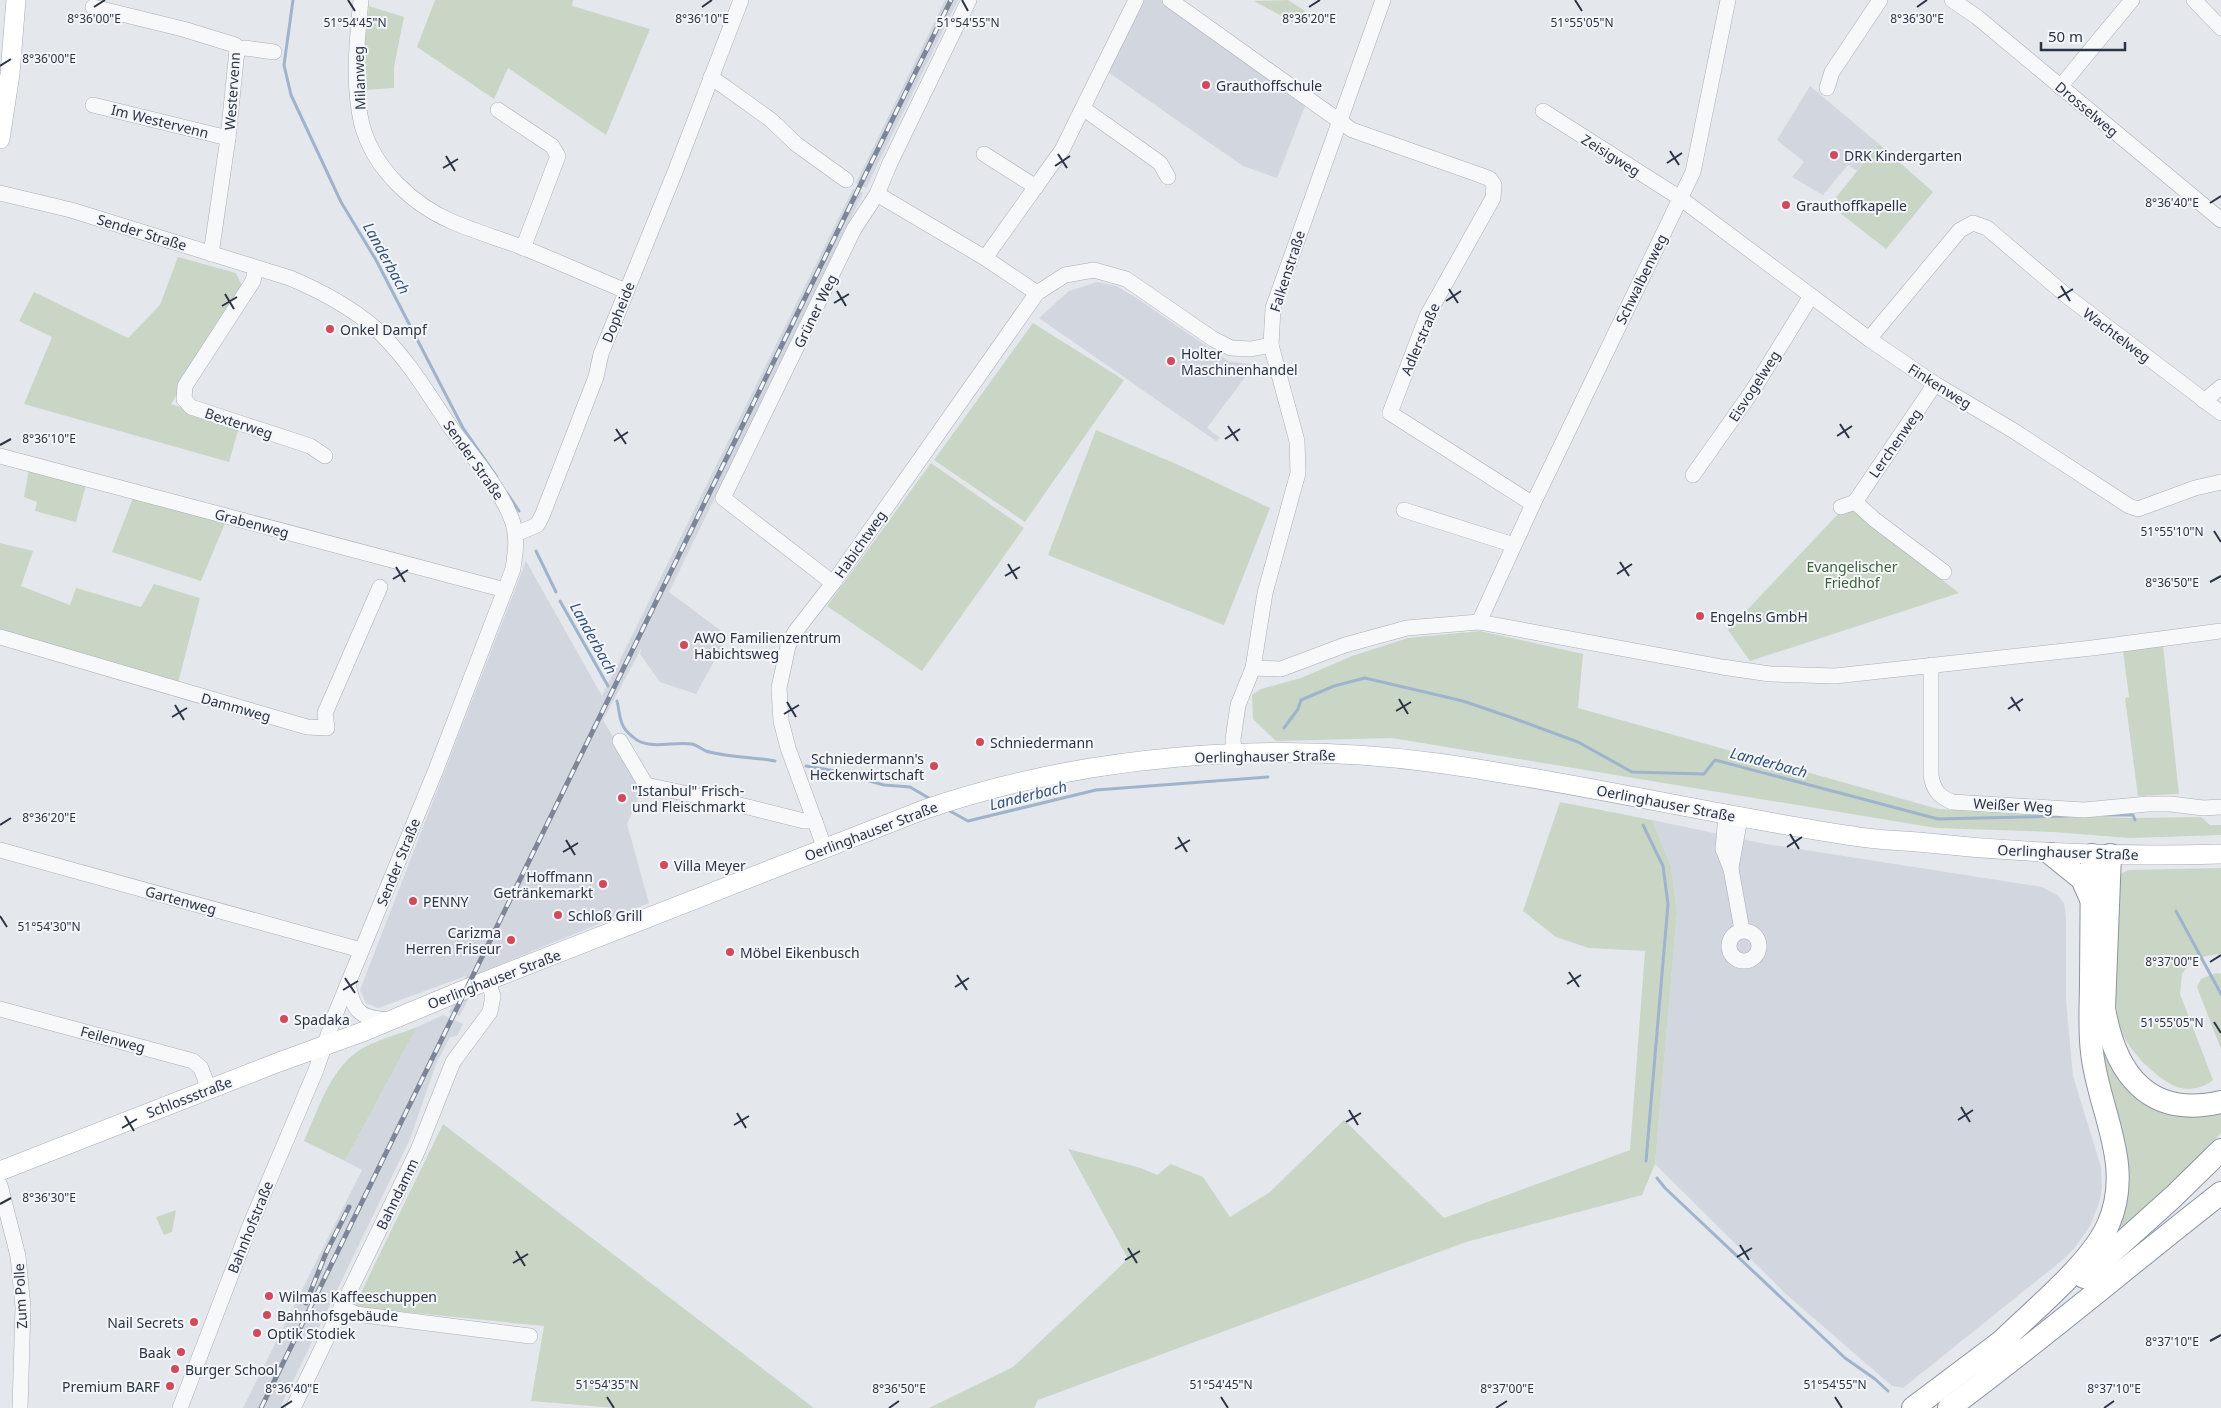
<svg xmlns="http://www.w3.org/2000/svg" width="2221" height="1408" font-family="'Noto Sans',sans-serif">
	<style>
		.built { fill: #d2d6de }
		.green { fill: #c9d6c5 }
		.lines { fill: none; stroke-linecap: round; stroke-linejoin: round }
		.stream { stroke: #9fb4cc; stroke-width: 3 }
		.minor-casing { stroke: #a9aeb7; stroke-width: 16 }
		.major-casing { stroke: #a3abb8; stroke-width: 20 }
		.highway-casing { stroke: #8b94a3; stroke-width: 24 }
		.minor { stroke: #f7f8fa; stroke-width: 15 }
		.major { stroke: #fff; stroke-width: 19 }
		.highway { stroke: #fff; stroke-width: 22 }
		.rail-casing { stroke: #7d8696; stroke-width: 5 }
		.rail { stroke: #f4f6f9; stroke-width: 3; stroke-dasharray: 9; stroke-linecap: butt }
		.ticks { fill: none; stroke: #2b3445; stroke-width: 2 }
		.poi-dot { fill: #d1495b; stroke: #f4f6f9; stroke-width: 2 }
		.labels { text-anchor: middle; dominant-baseline: central; stroke-width: 4; stroke-linejoin: round; paint-order: stroke }
		.street-label { font-size: 14px; fill: #2b3445; stroke: #f4f6f9 }
		.poi-label { font-size: 14px; fill: #2b3445; stroke: #f4f6f9; text-anchor: start }
		.park-label { font-size: 14px; fill: #3f6138; stroke: #f4f6f9 }
		.water-label { font-size: 15px; font-style: italic; fill: #34527a; stroke: #f4f6f9 }
		.ticks-label { font-size: 12px; text-anchor: middle; fill: #2b3445; stroke: #f4f6f9; stroke-width: 4; stroke-linejoin: round; paint-order: stroke }
	</style>
	<rect width="100%" height="100%" fill="#e4e7ec"/>
	<g class="built">
		<path d="M 945,0 L 958,0 L 866,188 L 856,183 Z"/>
		<path d="M 1140,0 L 1164,0 L 1307,101 L 1277,178 L 1243,166 L 1105,70 Z"/>
		<path d="M 1810,86 L 1879,144 L 1857,171 L 1848,165 L 1823,195 L 1792,177 L 1804,162 L 1777,140 Z"/>
		<path d="M 853,189 L 863,193 L 669,592 L 728,636 L 696,694 L 660,682 L 640,654 L 642,647 L 603,720 L 643,787 L 627,824 L 649,903 L 465,979 L 466,976 L 378,1008 L 366,1003 L 360,990 L 526,561 L 602,696 Z"/>
		<path d="M 1097,282 L 1116,286 L 1135,297 L 1228,361 L 1254,365 L 1207,428 L 1220,438 L 1216,441 L 1039,318 L 1069,291 Z"/>
		<path d="M 1652,820 L 1766,844 L 2042,887 L 2057,895 L 2064,903 L 2066,917 L 2066,1001 L 2073,1076 L 2101,1167 L 2102,1188 L 2099,1203 L 2090,1226 L 2074,1249 L 2060,1262 L 1903,1388 L 1892,1386 L 1787,1295 L 1655,1164 L 1677,912 L 1671,866 Z"/>
		<path d="M 469,997 L 460,1016 L 449,1012 L 453,1003 Z"/>
		<path d="M 443,1015 L 463,1024 L 457,1036 L 450,1037 L 436,1064 L 410,1139 L 280,1408 L 243,1408 L 362,1170 L 345,1161 L 417,1027 Z"/>
	</g>
	<g class="green">
		<path d="M 435,0 L 573,0 L 572,6 L 650,29 L 606,135 L 508,68 L 494,99 L 417,47 Z"/>
		<path d="M 1288,0 L 1305,11 L 1298,25 L 1254,1 Z"/>
		<path d="M 369,6 L 404,17 L 394,67 L 394,88 L 364,90 L 364,52 Z"/>
		<path d="M 1879,144 L 1933,192 L 1886,249 L 1830,205 Z"/>
		<path d="M 178,257 L 236,273 L 243,288 L 171,404 L 239,427 L 229,462 L 24,404 L 52,337 L 19,321 L 34,292 L 128,338 L 160,305 Z"/>
		<path d="M 1033,323 L 1124,380 L 1025,522 L 934,460 Z"/>
		<path d="M 1096,430 L 1181,466 L 1270,508 L 1224,625 L 1048,555 Z"/>
		<path d="M 931,463 L 1024,528 L 922,671 L 827,606 Z"/>
		<path d="M 29,469 L 86,485 L 76,522 L 35,511 L 37,502 L 24,497 Z"/>
		<path d="M 133,498 L 225,523 L 201,581 L 112,552 Z"/>
		<path d="M 1842,510 L 1852,510 L 1959,593 L 1750,661 L 1728,630 Z"/>
		<path d="M 0,543 L 33,551 L 21,586 L 70,605 L 76,588 L 141,607 L 154,584 L 200,598 L 178,683 L 0,631 Z"/>
		<path d="M 1480,631 L 1583,654 L 1578,708 L 1938,809 L 2013,814 L 2134,818 L 2201,817 L 2210,825 L 2221,825 L 2221,835 L 2130,838 L 2053,832 L 1936,828 L 1392,738 L 1276,741 L 1253,719 L 1252,695 L 1261,689 L 1301,678 L 1352,656 L 1408,638 Z"/>
		<path d="M 2163,646 L 2179,794 L 2138,796 L 2125,698 L 2129,697 L 2123,651 Z"/>
		<path d="M 1560,802 L 1652,820 L 1671,866 L 1677,912 L 1655,1164 L 1642,1195 L 1466,1242 L 1038,1400 L 1034,1408 L 929,1408 L 1013,1367 L 1128,1259 L 1068,1149 L 1141,1168 L 1157,1175 L 1171,1164 L 1203,1177 L 1230,1217 L 1270,1192 L 1344,1120 L 1444,1218 L 1630,1150 L 1645,951 L 1589,948 L 1556,937 L 1523,911 Z"/>
		<path d="M 2221,868 L 2221,954 L 2206,956 L 2190,963 L 2182,974 L 2180,994 L 2213,1080 C 2199,1091 2182,1092 2167,1082 C 2149,1070 2133,1054 2123,1035 C 2110,1009 2115,919 2115,886 C 2117,877 2120,873 2129,870 Z"/>
		<path d="M 2216,973 L 2221,974 L 2221,1049 L 2197,987 L 2201,979 Z"/>
		<path d="M 2099,991 L 2131,1085 L 2221,1107 L 2221,1133 L 2185,1170 L 2112,1237 L 2122,1204 L 2098,1052 Z"/>
		<path d="M 417,1027 L 345,1161 L 304,1141 C 318,1110 331,1066 363,1048 C 379,1039 400,1034 417,1027 Z"/>
		<path d="M 443,1124 L 814,1408 L 616,1408 L 531,1401 L 544,1326 L 354,1307 Z"/>
		<path d="M 176,1210 L 172,1232 L 164,1235 L 156,1217 Z"/>
	</g>
	<g class="lines">
		<g class="stream">
			<path d="M 293,0 L 284,65 L 291,95 L 341,202 L 376,260 L 463,428 L 497,477"/>
			<path d="M 507,493 L 519,511"/>
			<path d="M 536,551 L 556,592"/>
			<path d="M 560,601 L 608,686"/>
			<path d="M 617,701 C 621,717 618,725 633,737 C 648,751 673,741 692,744 C 697,745 701,749 706,751 C 724,757 754,757 775,761"/>
			<path d="M 1284,728 L 1298,709 L 1301,700 L 1334,686 L 1365,678 L 1463,701 L 1510,717 L 1578,742 L 1632,772 L 1704,774 L 1715,760 L 1938,819 L 2068,816"/>
			<path d="M 806,766 L 830,770 L 884,785 L 910,787 L 932,800"/>
			<path d="M 948,810 L 968,821 L 1096,790 L 1268,777"/>
			<path d="M 2104,815 L 2133,815 L 2135,820"/>
			<path d="M 1643,825 L 1663,866 L 1668,904 L 1646,1161"/>
			<path d="M 2176,911 L 2221,994"/>
			<path d="M 1657,1178 L 1665,1188 L 1845,1358 L 1875,1379 L 1888,1391"/>
		</g>
		<g class="minor-casing">
			<g id="minor">
				<path d="M 361,0 C 357,41 352,84 362,125 C 374,169 413,205 453,222 C 476,232 501,239 524,248 C 559,262 592,277 626,291"/>
				<path d="M 1170,0 L 1352,130 L 1480,175 L 1490,179 L 1494,185 L 1493,198 L 1427,316 L 1390,413 L 1533,504"/>
				<path d="M 1952,0 L 1977,17 L 2221,220"/>
				<path d="M 2194,0 L 2221,28"/>
				<path d="M 93,7 L 183,29 L 235,45 L 237,50 L 228,138 L 211,254"/>
				<path d="M 237,50 L 245,48 L 274,52"/>
				<path d="M 711,77 L 771,120 L 796,144 L 846,180"/>
				<path d="M 2060,87 L 2132,0"/>
				<path d="M 1827,88 L 1832,72 L 1880,0"/>
				<path d="M 93,105 L 228,138"/>
				<path d="M 1084,109 L 1160,163 L 1168,177"/>
				<path d="M 498,110 L 552,146 L 558,156 L 523,248"/>
				<path d="M 1543,111 L 1680,198 L 1869,339 L 1935,384 L 2014,431 L 2129,506 L 2138,509 L 2195,488 L 2221,482"/>
				<path d="M 984,154 L 1036,187"/>
				<path d="M 0,193 L 71,210 L 290,278 C 321,291 349,306 375,328 C 406,356 428,394 451,428 C 472,456 502,490 513,523 C 518,539 515,553 513,569 L 435,772 L 335,1015 L 316,1070 L 249,1228 L 180,1408"/>
				<path d="M 877,194 L 985,258 L 1037,293"/>
				<path d="M 985,258 L 1062,150 L 1136,0"/>
				<path d="M 256,268 L 253,281 L 185,386 L 184,399 L 191,407 L 310,446 L 325,456"/>
				<path d="M 1869,339 L 1960,230 L 1973,223 L 1987,228 L 2068,297 L 2221,413"/>
				<path d="M 1935,384 L 1855,502 L 1875,520 L 1944,572"/>
				<path d="M 2204,401 L 2221,387"/>
				<path d="M 0,456 L 505,590"/>
				<path d="M 1693,475 L 1753,390 L 1811,296"/>
				<path d="M 1841,507 L 1855,502"/>
				<path d="M 1404,510 L 1514,545"/>
				<path d="M 516,534 L 537,525 L 542,516 L 596,377 L 601,354 L 675,172 L 741,0"/>
				<path d="M 833,583 L 723,498 L 854,229 L 877,194 L 890,163 L 969,0"/>
				<path d="M 1479,622 L 1533,504 L 1693,172 L 1728,0"/>
				<path d="M 0,637 L 307,727 L 327,728 L 325,713 L 380,587"/>
				<path d="M 1931,665 L 1931,775 C 1933,789 1938,796 1952,802 L 2084,810 L 2148,804 L 2171,804 L 2203,808 L 2221,807"/>
				<path d="M 1253,668 L 1281,669 L 1345,645 L 1407,628 L 1479,622 L 1722,667 L 1770,674 L 1835,676 L 2092,648 L 2221,631"/>
				<path d="M 620,741 L 646,785 L 740,805 L 804,821 L 815,821"/>
				<path d="M 1234,754 L 1233,739 L 1238,705 L 1253,668 L 1265,593 L 1298,473 L 1297,441 L 1271,345 L 1273,308 L 1383,0"/>
				<path d="M 1726,816 L 1723,849 L 1731,869 L 1742,930"/>
				<path d="M 825,849 L 788,748 L 781,721 L 779,688 L 788,646 L 795,632 L 833,583 L 1037,293 L 1065,275 L 1094,270 L 1126,279 L 1213,339 L 1231,348 L 1251,349 L 1271,345"/>
				<path d="M 0,850 L 361,950"/>
				<path d="M 1731,868 L 1740,818"/>
				<circle cx="1744" cy="946" r="15"/>
				<path d="M 348,984 C 354,1013 360,1018 390,1020"/>
				<path d="M 0,1009 L 193,1061 L 201,1068 L 209,1090"/>
				<path d="M 0,1185 L 18,1256 L 23,1307 L 20,1408"/>
				<path d="M 341,1307 L 356,1314 L 530,1336"/>
				<path d="M 293,1408 L 418,1150 L 453,1062 L 490,1012 L 493,996 L 488,981"/>
			</g>
		</g>
		<g class="major-casing">
			<g id="major">
				<path d="M 0,139 L 10,74 L 16,0"/>
				<path d="M 0,1171 L 279,1062 L 365,1031 L 466,989 L 923,810 C 1081,755 1271,740 1437,763 C 1576,782 1713,815 1853,836 C 1874,840 1896,840 1918,842 C 2019,853 2119,857 2221,854"/>
			</g>
		</g>
		<g class="highway-casing">
			<g id="highway">
				<path d="M 2051,854 L 2082,879 L 2091,899"/>
				<path d="M 2110,855 L 2104,1008 C 2115,1074 2149,1119 2221,1102"/>
				<path d="M 2084,1277 L 2173,1197 L 2221,1150"/>
				<path d="M 1999,1344 C 2030,1313 2091,1264 2108,1225 C 2135,1165 2098,1110 2092,1052 C 2089,1028 2091,1003 2091,980 C 2091,938 2092,896 2092,855"/>
				<path d="M 1913,1408 L 2010,1335"/>
				<path d="M 1949,1408 C 2042,1339 2130,1264 2221,1193"/>
			</g>
		</g>
		<use href="#minor" class="minor"/>
		<use href="#major" class="major"/>
		<use href="#highway" class="highway"/>
		<g class="rail-casing">
			<g id="rail">
				<path d="M 306,1303 L 326,1253 L 349,1207"/>
				<path d="M 261,1408 L 951,0"/>
			</g>
		</g>
		<use href="#rail" class="rail"/>
	</g>
	<path class="ticks" d="M 348,0 L 355,11M 962,0 L 968,11M 1575,0 L 1582,11M 94,7 L 105,0M 702,7 L 712,0M 1309,7 L 1320,0M 1917,7 L 1927,0M 0,66 L 11,59M 1670,151 L 1679,165M 1058,154 L 1067,168M 446,156 L 455,171M 1667,163 L 1682,153M 1055,166 L 1070,156M 443,168 L 458,159M 2210,203 L 2221,196M 2061,286 L 2070,301M 1449,289 L 1458,303M 837,291 L 846,306M 225,294 L 234,309M 2058,298 L 2073,289M 1446,301 L 1461,291M 834,303 L 849,294M 222,306 L 237,297M 1840,424 L 1849,438M 1228,426 L 1238,441M 616,429 L 626,444M 1837,436 L 1852,426M 1225,439 L 1240,429M 614,441 L 628,432M 0,445 L 11,439M 2214,531 L 2221,542M 1620,562 L 1629,576M 1008,564 L 1017,579M 396,567 L 405,582M 1617,574 L 1632,564M 1005,576 L 1020,567M 393,579 L 408,570M 2210,582 L 2221,576M 2011,697 L 2020,711M 1399,699 L 1408,714M 787,702 L 796,717M 175,705 L 184,720M 2008,709 L 2023,699M 1396,711 L 1411,702M 784,714 L 799,705M 172,717 L 187,708M 0,825 L 11,818M 1790,834 L 1799,849M 1178,837 L 1187,852M 566,840 L 575,855M 1787,847 L 1802,837M 1175,849 L 1190,840M 563,852 L 578,843M 0,916 L 7,927M 2210,962 L 2221,955M 1569,972 L 1579,987M 957,975 L 967,990M 345,978 L 355,993M 1567,984 L 1581,975M 955,987 L 969,978M 343,990 L 358,981M 2214,1022 L 2221,1033M 1961,1107 L 1970,1122M 1349,1110 L 1358,1125M 737,1113 L 746,1128M 125,1116 L 134,1131M 1958,1120 L 1973,1110M 1346,1122 L 1361,1113M 734,1125 L 749,1116M 122,1128 L 137,1119M 0,1204 L 11,1198M 1740,1245 L 1749,1260M 1128,1248 L 1137,1263M 516,1251 L 525,1266M 1737,1257 L 1752,1248M 1125,1260 L 1140,1251M 513,1263 L 528,1254M 2210,1341 L 2221,1335M 607,1397 L 614,1408M 1221,1397 L 1228,1408M 1835,1397 L 1842,1408M 281,1408 L 292,1401M 889,1408 L 899,1401M 1496,1408 L 1507,1401M 2104,1408 L 2114,1401"/>
	<g class="poi-dot">
		<circle cx="1206" cy="85" r="5"/>
		<circle cx="1834" cy="155" r="5"/>
		<circle cx="1786" cy="205" r="5"/>
		<circle cx="330" cy="329" r="5"/>
		<circle cx="1171" cy="361" r="5"/>
		<circle cx="1700" cy="616" r="5"/>
		<circle cx="684" cy="645" r="5"/>
		<circle cx="980" cy="742" r="5"/>
		<circle cx="934" cy="766" r="5"/>
		<circle cx="622" cy="798" r="5"/>
		<circle cx="664" cy="865" r="5"/>
		<circle cx="603" cy="884" r="5"/>
		<circle cx="413" cy="901" r="5"/>
		<circle cx="558" cy="915" r="5"/>
		<circle cx="511" cy="940" r="5"/>
		<circle cx="730" cy="952" r="5"/>
		<circle cx="284" cy="1019" r="5"/>
		<circle cx="269" cy="1296" r="5"/>
		<circle cx="267" cy="1315" r="5"/>
		<circle cx="194" cy="1322" r="5"/>
		<circle cx="257" cy="1333" r="5"/>
		<circle cx="181" cy="1352" r="5"/>
		<circle cx="175" cy="1369" r="5"/>
		<circle cx="170" cy="1386" r="5"/>
	</g>
	<g class="labels">
		<g class="street-label">
			<text transform="translate(359 78) rotate(-92)">Milanweg</text>
			<text transform="translate(232 91) rotate(-86)">Westervenn</text>
			<text transform="translate(2087 109) rotate(40)">Drosselweg</text>
			<text transform="translate(160 121) rotate(14)">Im Westervenn</text>
			<text transform="translate(1611 155) rotate(32)">Zeisigweg</text>
			<text transform="translate(142 232) rotate(17)">Sender Straße</text>
			<text transform="translate(1287 271) rotate(-72)">Falkenstraße</text>
			<text transform="translate(1641 279) rotate(-64)">Schwalbenweg</text>
			<text transform="translate(815 311) rotate(-64)">Grüner Weg</text>
			<text transform="translate(618 312) rotate(-68)">Dopheide</text>
			<text transform="translate(2117 335) rotate(37)">Wachtelweg</text>
			<text transform="translate(1420 339) rotate(-67)">Adlerstraße</text>
			<text transform="translate(1754 386) rotate(-57)">Eisvogelweg</text>
			<text transform="translate(1940 386) rotate(32)">Finkenweg</text>
			<text transform="translate(239 423) rotate(18)">Bexterweg</text>
			<text transform="translate(1895 443) rotate(-55)">Lerchenweg</text>
			<text transform="translate(474 460) rotate(55)">Sender Straße</text>
			<text transform="translate(252 523) rotate(15)">Grabenweg</text>
			<text transform="translate(860 544) rotate(-55)">Habichtweg</text>
			<text transform="translate(236 707) rotate(16)">Dammweg</text>
			<text transform="translate(1265 756) rotate(-1)">Oerlinghauser Straße</text>
			<text transform="translate(1666 803) rotate(11)">Oerlinghauser Straße</text>
			<text transform="translate(2013 805) rotate(3)">Weißer Weg</text>
			<text transform="translate(871 831) rotate(-21)">Oerlinghauser Straße</text>
			<text transform="translate(2068 852) rotate(2)">Oerlinghauser Straße</text>
			<text transform="translate(398 862) rotate(-68)">Sender Straße</text>
			<text transform="translate(181 900) rotate(15)">Gartenweg</text>
			<text transform="translate(494 979) rotate(-21)">Oerlinghauser Straße</text>
			<text transform="translate(113 1039) rotate(15)">Feilenweg</text>
			<text transform="translate(189 1097) rotate(-21)">Schlossstraße</text>
			<text transform="translate(397 1194) rotate(-64)">Bahndamm</text>
			<text transform="translate(250 1227) rotate(-68)">Bahnhofstraße</text>
			<text transform="translate(20 1296) rotate(-93)">Zum Polle</text>
		</g>
		<g class="poi-label">
			<text x="1216" y="85">Grauthoffschule</text>
			<text x="1844" y="155">DRK Kindergarten</text>
			<text x="1796" y="205">Grauthoffkapelle</text>
			<text x="340" y="329">Onkel Dampf</text>
			<text x="1181" y="353">Holter<tspan x="1181" dy="16">Maschinenhandel</tspan></text>
			<text x="1710" y="616">Engelns GmbH</text>
			<text x="694" y="637">AWO Familienzentrum<tspan x="694" dy="16">Habichtsweg</tspan></text>
			<text x="990" y="742">Schniedermann</text>
			<text x="924" y="758" text-anchor="end">Schniedermann's<tspan x="924" dy="16">Heckenwirtschaft</tspan></text>
			<text x="632" y="790">"Istanbul" Frisch-<tspan x="632" dy="16">und Fleischmarkt</tspan></text>
			<text x="674" y="865">Villa Meyer</text>
			<text x="593" y="876" text-anchor="end">Hoffmann<tspan x="593" dy="16">Getränkemarkt</tspan></text>
			<text x="423" y="901">PENNY</text>
			<text x="568" y="915">Schloß Grill</text>
			<text x="501" y="932" text-anchor="end">Carizma<tspan x="501" dy="16">Herren Friseur</tspan></text>
			<text x="740" y="952">Möbel Eikenbusch</text>
			<text x="294" y="1019">Spadaka</text>
			<text x="279" y="1296">Wilmas Kaffeeschuppen</text>
			<text x="277" y="1315">Bahnhofsgebäude</text>
			<text x="184" y="1322" text-anchor="end">Nail Secrets</text>
			<text x="267" y="1333">Optik Stodiek</text>
			<text x="171" y="1352" text-anchor="end">Baak</text>
			<text x="185" y="1369">Burger School</text>
			<text x="160" y="1386" text-anchor="end">Premium BARF</text>
		</g>
		<g class="park-label">
			<text x="1852" y="566">Evangelischer<tspan x="1852" dy="16">Friedhof</tspan></text>
		</g>
		<g class="water-label">
			<text transform="translate(387 258) rotate(61)">Landerbach</text>
			<text transform="translate(594 638) rotate(61)">Landerbach</text>
			<text transform="translate(1769 762) rotate(15)">Landerbach</text>
			<text transform="translate(1028 795) rotate(-14)">Landerbach</text>
		</g>
	</g>
	<g class="ticks-label">
		<text x="94" y="23">8°36'00"E</text>
		<text x="1309" y="23">8°36'20"E</text>
		<text x="702" y="23">8°36'10"E</text>
		<text x="1917" y="23">8°36'30"E</text>
		<text x="355" y="27">51°54'45"N</text>
		<text x="968" y="27">51°54'55"N</text>
		<text x="1582" y="27">51°55'05"N</text>
		<text x="49" y="63">8°36'00"E</text>
		<text x="2172" y="207">8°36'40"E</text>
		<text x="49" y="443">8°36'10"E</text>
		<text x="2172" y="536">51°55'10"N</text>
		<text x="2172" y="587">8°36'50"E</text>
		<text x="49" y="822">8°36'20"E</text>
		<text x="49" y="931">51°54'30"N</text>
		<text x="2172" y="966">8°37'00"E</text>
		<text x="2172" y="1027">51°55'05"N</text>
		<text x="49" y="1202">8°36'30"E</text>
		<text x="2172" y="1346">8°37'10"E</text>
		<text x="607" y="1389">51°54'35"N</text>
		<text x="1221" y="1389">51°54'45"N</text>
		<text x="1835" y="1389">51°54'55"N</text>
		<text x="292" y="1393">8°36'40"E</text>
		<text x="899" y="1393">8°36'50"E</text>
		<text x="1507" y="1393">8°37'00"E</text>
		<text x="2114" y="1393">8°37'10"E</text>
	</g>
	<path d="M2041 42v8h84v-8" fill="none" stroke="#2b3445" stroke-width="2.5"/>
	<text x="2048" y="42" font-size="15" fill="#2b3445" stroke="#f4f6f9" stroke-width="4" paint-order="stroke">50 m</text>
</svg>
